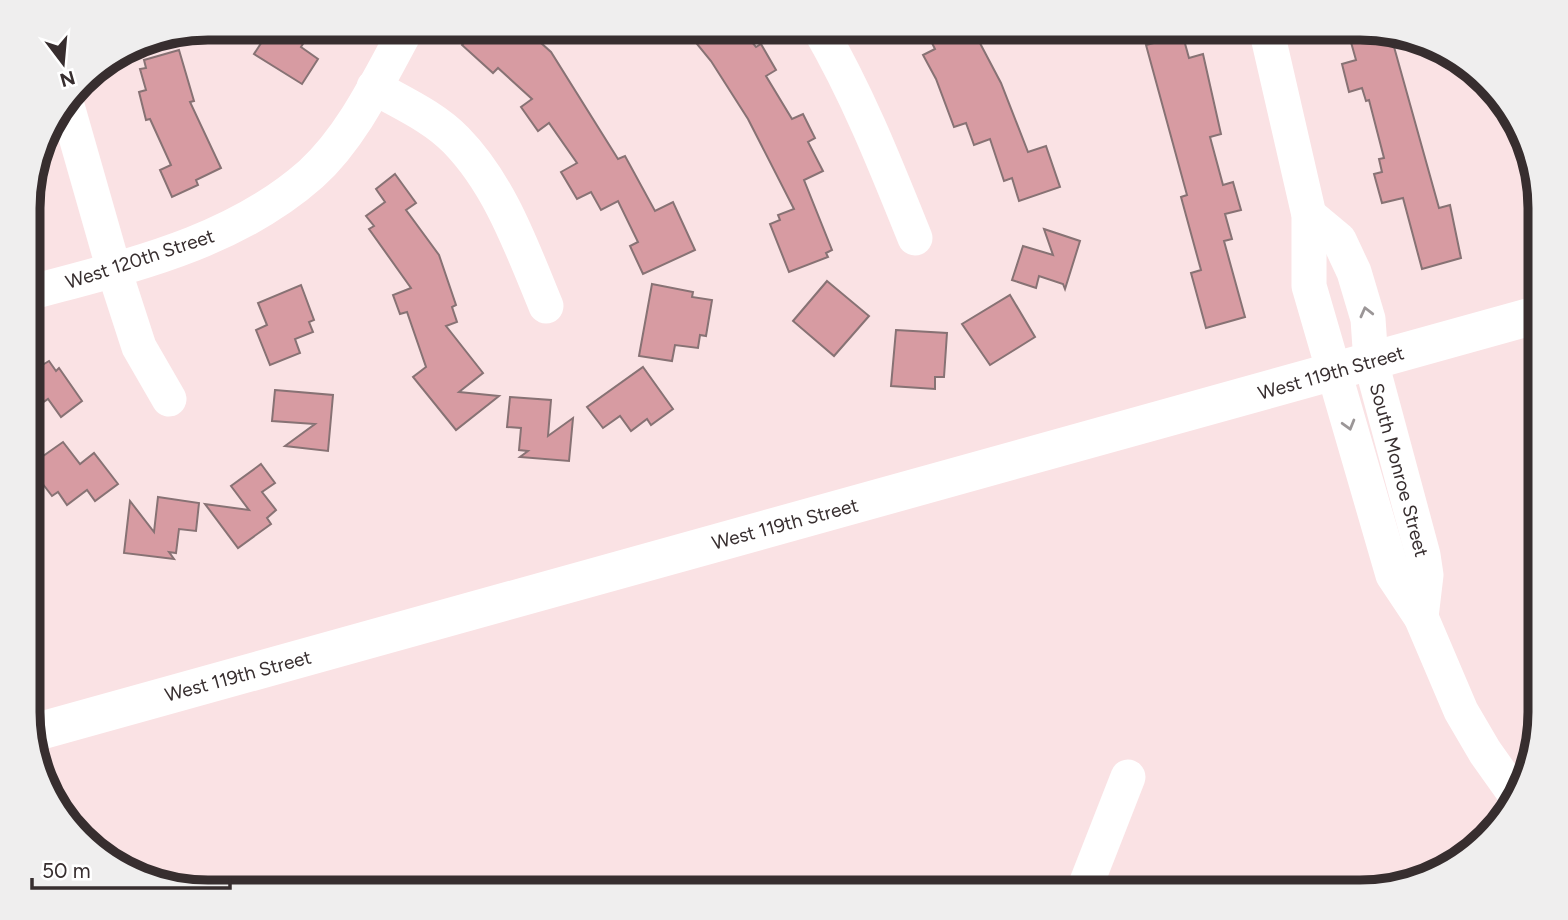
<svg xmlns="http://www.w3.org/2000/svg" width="1568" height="920" font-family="Figtree,sans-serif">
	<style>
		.building { fill: #d79ba2; stroke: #877274; stroke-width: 2 }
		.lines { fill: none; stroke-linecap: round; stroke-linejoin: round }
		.minor { stroke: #fff; stroke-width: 35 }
		.major { stroke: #fff; stroke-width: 38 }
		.oneway { stroke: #9b9697 }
		.labels { text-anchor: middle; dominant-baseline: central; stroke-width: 5; stroke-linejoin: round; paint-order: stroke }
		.street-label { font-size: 19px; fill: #372e2f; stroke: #fff }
		.rim { fill: none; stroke: #372e2f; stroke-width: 9 }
	</style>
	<rect width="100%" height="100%" fill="#fae2e4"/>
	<g class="building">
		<path d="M 271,28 L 313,28 L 301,47 L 318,59 L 302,84 L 254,54 Z"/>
		<path d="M 477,28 L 487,28 L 498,38 L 507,28 L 514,28 L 526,39 L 531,34 L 551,52 L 618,159 L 625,156 L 655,211 L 673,202 L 695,250 L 643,274 L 630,246 L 638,242 L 618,201 L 601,210 L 591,192 L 577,199 L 561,172 L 577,163 L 549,123 L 538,131 L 521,107 L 532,99 L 498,68 L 493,73 L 462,45 Z"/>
		<path d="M 684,28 L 740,28 L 756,47 L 761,44 L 776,70 L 766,76 L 792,119 L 803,114 L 815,138 L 808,142 L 823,171 L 804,180 L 832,250 L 826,253 L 828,257 L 789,272 L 770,224 L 780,220 L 778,215 L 794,209 L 748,119 L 711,61 Z"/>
		<path d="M 931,28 L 972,28 L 1001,83 L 1028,152 L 1046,146 L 1060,187 L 1019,201 L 1012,178 L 1004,181 L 990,139 L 974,145 L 966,123 L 954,127 L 936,79 L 923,55 L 935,49 L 929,37 L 935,34 Z"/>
		<path d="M 1347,28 L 1360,28 L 1391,36 L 1439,208 L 1450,205 L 1461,258 L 1422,269 L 1403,198 L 1382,203 L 1374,174 L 1382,172 L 1379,159 L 1384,158 L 1369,100 L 1366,101 L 1362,88 L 1349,92 L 1342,64 L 1356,60 Z"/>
		<path d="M 1173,38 L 1175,42 L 1184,40 L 1189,58 L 1203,54 L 1221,134 L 1210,137 L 1223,185 L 1233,182 L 1241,210 L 1225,214 L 1232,239 L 1224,241 L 1245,317 L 1206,328 L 1191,273 L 1201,270 L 1181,197 L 1187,195 L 1146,45 Z"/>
		<path d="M 179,50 L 194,101 L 190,102 L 221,168 L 196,180 L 198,185 L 172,197 L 160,170 L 171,165 L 150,119 L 146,120 L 139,92 L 146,90 L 140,69 L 146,68 L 144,60 Z"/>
		<path d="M 395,174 L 416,203 L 406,210 L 439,255 L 456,305 L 452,307 L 457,322 L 446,326 L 483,373 L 459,392 L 499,396 L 456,430 L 413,377 L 426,367 L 407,312 L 400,314 L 393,295 L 411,288 L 369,229 L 374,226 L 366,216 L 385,202 L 376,189 Z"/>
		<path d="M 1044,229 L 1080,241 L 1065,289 L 1063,284 L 1039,276 L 1036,288 L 1012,280 L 1023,246 L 1053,255 Z"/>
		<path d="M 827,281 L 869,316 L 834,356 L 793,321 Z"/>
		<path d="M 652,284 L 693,292 L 692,297 L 712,300 L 706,336 L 700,335 L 698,348 L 675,345 L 672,361 L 639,356 Z"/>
		<path d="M 301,285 L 314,320 L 309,322 L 313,332 L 295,339 L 300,353 L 270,365 L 256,330 L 267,325 L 258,303 Z"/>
		<path d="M 1010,295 L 1035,337 L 990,365 L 962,324 Z"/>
		<path d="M 896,330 L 947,333 L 944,377 L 935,377 L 935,389 L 891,386 Z"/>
		<path d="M 29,344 L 44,364 L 49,361 L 56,371 L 59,368 L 82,401 L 61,417 L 48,399 L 29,412 Z"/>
		<path d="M 643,367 L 673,409 L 651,425 L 647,419 L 631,431 L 620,416 L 603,428 L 587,407 Z"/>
		<path d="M 275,390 L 333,395 L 328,451 L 285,446 L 315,424 L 272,421 Z"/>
		<path d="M 510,397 L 551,400 L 548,436 L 573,418 L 569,461 L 520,457 L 528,451 L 519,450 L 521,428 L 507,427 Z"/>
		<path d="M 63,442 L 80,464 L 94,453 L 118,484 L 95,501 L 87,490 L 67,505 L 58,492 L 52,496 L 29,466 Z"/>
		<path d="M 261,464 L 275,483 L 262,492 L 276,510 L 267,518 L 271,524 L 238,548 L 205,504 L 249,510 L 231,486 Z"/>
		<path d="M 158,497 L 199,503 L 196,531 L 179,529 L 176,553 L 169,552 L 174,559 L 124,553 L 130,501 L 154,532 Z"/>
	</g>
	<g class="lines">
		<g class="minor">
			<path d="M 819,28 C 858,95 886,166 915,238"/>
			<path d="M 1266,28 L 1309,215 L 1309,286 L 1393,575 L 1421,617 L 1461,711 L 1485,752 L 1517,797"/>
			<path d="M 374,87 C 402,103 434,117 456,140 C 500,185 522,248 546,306"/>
			<path d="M 66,102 L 114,270 L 139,347 L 169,399"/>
			<path d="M 1309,215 L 1339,240 L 1354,272 L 1368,319 L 1371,362 L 1423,555 L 1426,575 L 1421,617"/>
			<path d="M 29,293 C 128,266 232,244 311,174 C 353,136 380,77 407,28"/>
			<path d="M 1083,892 L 1128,777"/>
		</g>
		<path class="major" d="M 29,734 L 1540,314"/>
	</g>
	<defs><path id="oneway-chevron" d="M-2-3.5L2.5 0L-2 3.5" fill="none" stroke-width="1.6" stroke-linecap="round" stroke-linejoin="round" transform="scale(1.75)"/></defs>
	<g class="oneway">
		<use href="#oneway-chevron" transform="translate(1366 312) rotate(-104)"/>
		<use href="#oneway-chevron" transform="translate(1349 425) rotate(74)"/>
	</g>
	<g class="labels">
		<g class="street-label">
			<text transform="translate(140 259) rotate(-18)">West 120th Street</text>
			<text transform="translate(1331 373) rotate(-16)">West 119th Street</text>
			<text transform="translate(1399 470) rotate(75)">South Monroe Street</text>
			<text transform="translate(785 524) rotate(-15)">West 119th Street</text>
			<text transform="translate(238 676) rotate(-15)">West 119th Street</text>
		</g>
	</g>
	<path d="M0 0H1568V920H0ZM208 40H1360A168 168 0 0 1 1528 208V712A168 168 0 0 1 1360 880H208A168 168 0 0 1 40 712V208A168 168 0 0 1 208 40Z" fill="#efeeee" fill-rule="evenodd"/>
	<path class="rim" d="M208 40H1360A168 168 0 0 1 1528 208V712A168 168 0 0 1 1360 880H208A168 168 0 0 1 40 712V208A168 168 0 0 1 208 40Z"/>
	<g transform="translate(63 63) rotate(164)" stroke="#ffffff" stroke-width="5" paint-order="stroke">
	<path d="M0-5L12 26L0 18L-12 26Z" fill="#372e2f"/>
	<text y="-10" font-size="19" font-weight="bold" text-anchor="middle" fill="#372e2f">N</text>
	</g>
	<path d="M32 878v10h198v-10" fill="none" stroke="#372e2f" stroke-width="3.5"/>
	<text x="42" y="878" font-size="21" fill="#372e2f" stroke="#ffffff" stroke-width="5" paint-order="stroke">50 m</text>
</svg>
